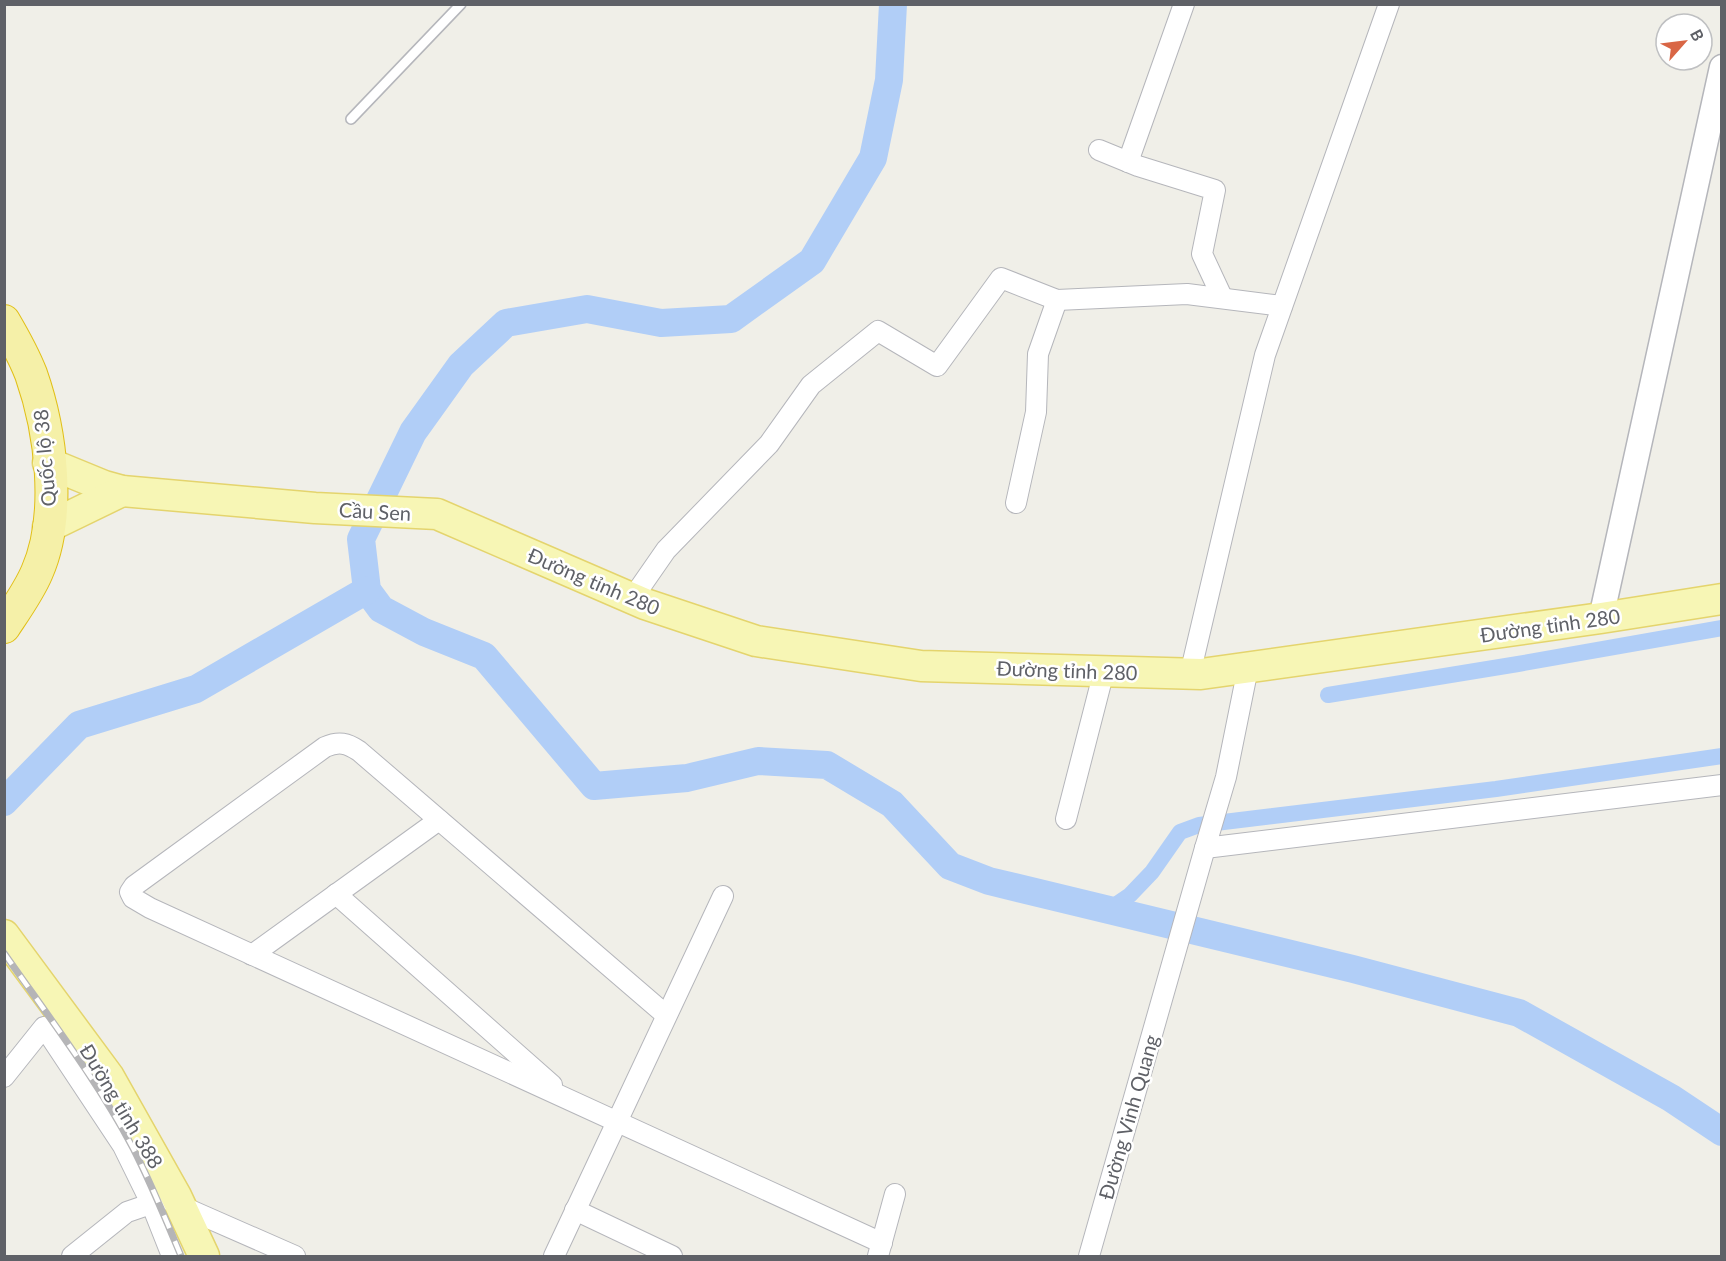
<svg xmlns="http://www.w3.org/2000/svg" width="1726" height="1261" font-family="Lato,sans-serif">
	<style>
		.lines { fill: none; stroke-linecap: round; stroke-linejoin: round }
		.canal { stroke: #b1cef7; stroke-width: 16 }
		.river { stroke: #b1cef7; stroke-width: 28 }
		.service-casing { stroke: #b5b6bb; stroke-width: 12 }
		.minor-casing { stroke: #b5b6bb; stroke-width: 22 }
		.tertiary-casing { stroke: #b5b6bb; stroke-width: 27 }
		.primary-casing { stroke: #e4d46d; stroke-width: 33 }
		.trunk-casing { stroke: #e1bf17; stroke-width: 34 }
		.service { stroke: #fff; stroke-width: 9 }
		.minor { stroke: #fff; stroke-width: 20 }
		.tertiary { stroke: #fff; stroke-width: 24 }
		.primary { stroke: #f7f6b5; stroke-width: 30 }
		.trunk { stroke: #f5f0a8; stroke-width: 32 }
		.rail-casing { stroke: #b5b5b7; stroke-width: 7 }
		.rail { stroke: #fff; stroke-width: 4.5; stroke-dasharray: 14; stroke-linecap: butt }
		.labels { text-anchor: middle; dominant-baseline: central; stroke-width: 5; stroke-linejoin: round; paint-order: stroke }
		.street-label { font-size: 20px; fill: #5f6167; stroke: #fff }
	</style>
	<rect width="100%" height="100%" fill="#f0efe8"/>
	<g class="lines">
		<g class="canal">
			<path d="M 1328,695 L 1518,664 L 1722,628"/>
			<path d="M 1108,910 L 1130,895 L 1152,872 L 1180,832 L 1199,825 L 1496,789 L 1722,756"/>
		</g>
		<g class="river">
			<path d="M 893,4 L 889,80 L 873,158 L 812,261 L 731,319 L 661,323 L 587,309 L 506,323 L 461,365 L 413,432 L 361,539 L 367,590 L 381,609 L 424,632 L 484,656 L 594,786 L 687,778 L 758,761 L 827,765 L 892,804 L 950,866 L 989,881 L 1353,969 L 1519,1013 L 1671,1098 L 1722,1132"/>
			<path d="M 4,802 L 79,725 L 196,689 L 367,590"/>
		</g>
		<g class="service-casing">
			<path id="service" d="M 351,119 L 461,4"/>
		</g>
		<g class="minor-casing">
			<g id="minor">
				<path d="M 1099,150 L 1138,166 L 1215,190 L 1202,254 L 1222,297"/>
				<path d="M 1128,162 L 1184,4"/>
				<path d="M 1016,503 L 1036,412 L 1038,354 L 1057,300"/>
				<path d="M 632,599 L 666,550 L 769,444 L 811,385 L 878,331 L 937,366 L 1001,278 L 1057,300 L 1187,294 L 1282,306"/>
				<path d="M 1248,668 L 1226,777 L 1205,848 L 1722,785"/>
				<path d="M 1190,674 L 1265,355 L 1389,4"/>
				<path d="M 1066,819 L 1104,671"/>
				<path d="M 336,894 L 552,1085"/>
				<path d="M 252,955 L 439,820"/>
				<path d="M 666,1015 L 359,751 C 347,743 339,741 325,747 L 134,886 L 130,892 L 133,898 L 150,908 L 882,1243"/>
				<path d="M 4,1077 L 44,1027 L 123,1146 L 151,1203 L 172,1256"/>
				<path d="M 181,1206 L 295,1256"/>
				<path d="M 575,1210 L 672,1256"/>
				<path d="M 72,1256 L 127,1212 L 162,1200"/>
				<path d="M 554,1256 L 723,896"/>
				<path d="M 878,1256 L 895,1194"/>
				<path d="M 1089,1256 L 1205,848"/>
			</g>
		</g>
		<g class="tertiary-casing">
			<path id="tertiary" d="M 1601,618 L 1722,67"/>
		</g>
		<g class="primary-casing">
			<g id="primary">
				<path d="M 48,463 L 104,486 L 122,491 L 315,508 L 437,514 L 645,604 L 756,641 L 921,666 L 1201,674 L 1601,618 L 1722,599"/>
				<path d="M 48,527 L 122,491"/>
				<path d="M 4,935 L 109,1077 L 176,1196 L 204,1256"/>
			</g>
		</g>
		<g class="trunk-casing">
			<path id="trunk" d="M 4,321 C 14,338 24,356 31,374 C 51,431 62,515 37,572 C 29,591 16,609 4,627"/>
		</g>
		<use href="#service" class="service"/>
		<use href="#minor" class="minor"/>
		<use href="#tertiary" class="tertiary"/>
		<use href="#primary" class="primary"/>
		<use href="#trunk" class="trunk"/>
		<g class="rail-casing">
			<path id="rail" d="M 4,953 C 48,1016 97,1080 133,1148 C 151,1183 166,1220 181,1256"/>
		</g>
		<use href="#rail" class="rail"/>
	</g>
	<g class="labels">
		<g class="street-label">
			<text transform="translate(44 458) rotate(-95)">Quốc lộ 38</text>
			<text transform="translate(375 511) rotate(3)">Cầu Sen</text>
			<text transform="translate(594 581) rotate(23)">Đường tỉnh 280</text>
			<text transform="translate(1550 625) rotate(-8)">Đường tỉnh 280</text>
			<text transform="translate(1067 670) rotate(2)">Đường tỉnh 280</text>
			<text transform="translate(122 1106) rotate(59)">Đường tỉnh 388</text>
			<text transform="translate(1128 1117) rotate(-74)">Đường Vinh Quang</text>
		</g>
	</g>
	<rect width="1726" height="1261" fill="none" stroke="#5f6167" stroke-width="12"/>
	<g transform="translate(1684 42) rotate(62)"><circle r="28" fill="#ffffff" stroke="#bfc0c2" stroke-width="1.5"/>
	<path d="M0-4.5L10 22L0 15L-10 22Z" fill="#d96645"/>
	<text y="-9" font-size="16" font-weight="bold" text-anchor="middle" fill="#5f6167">B</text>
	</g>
</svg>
